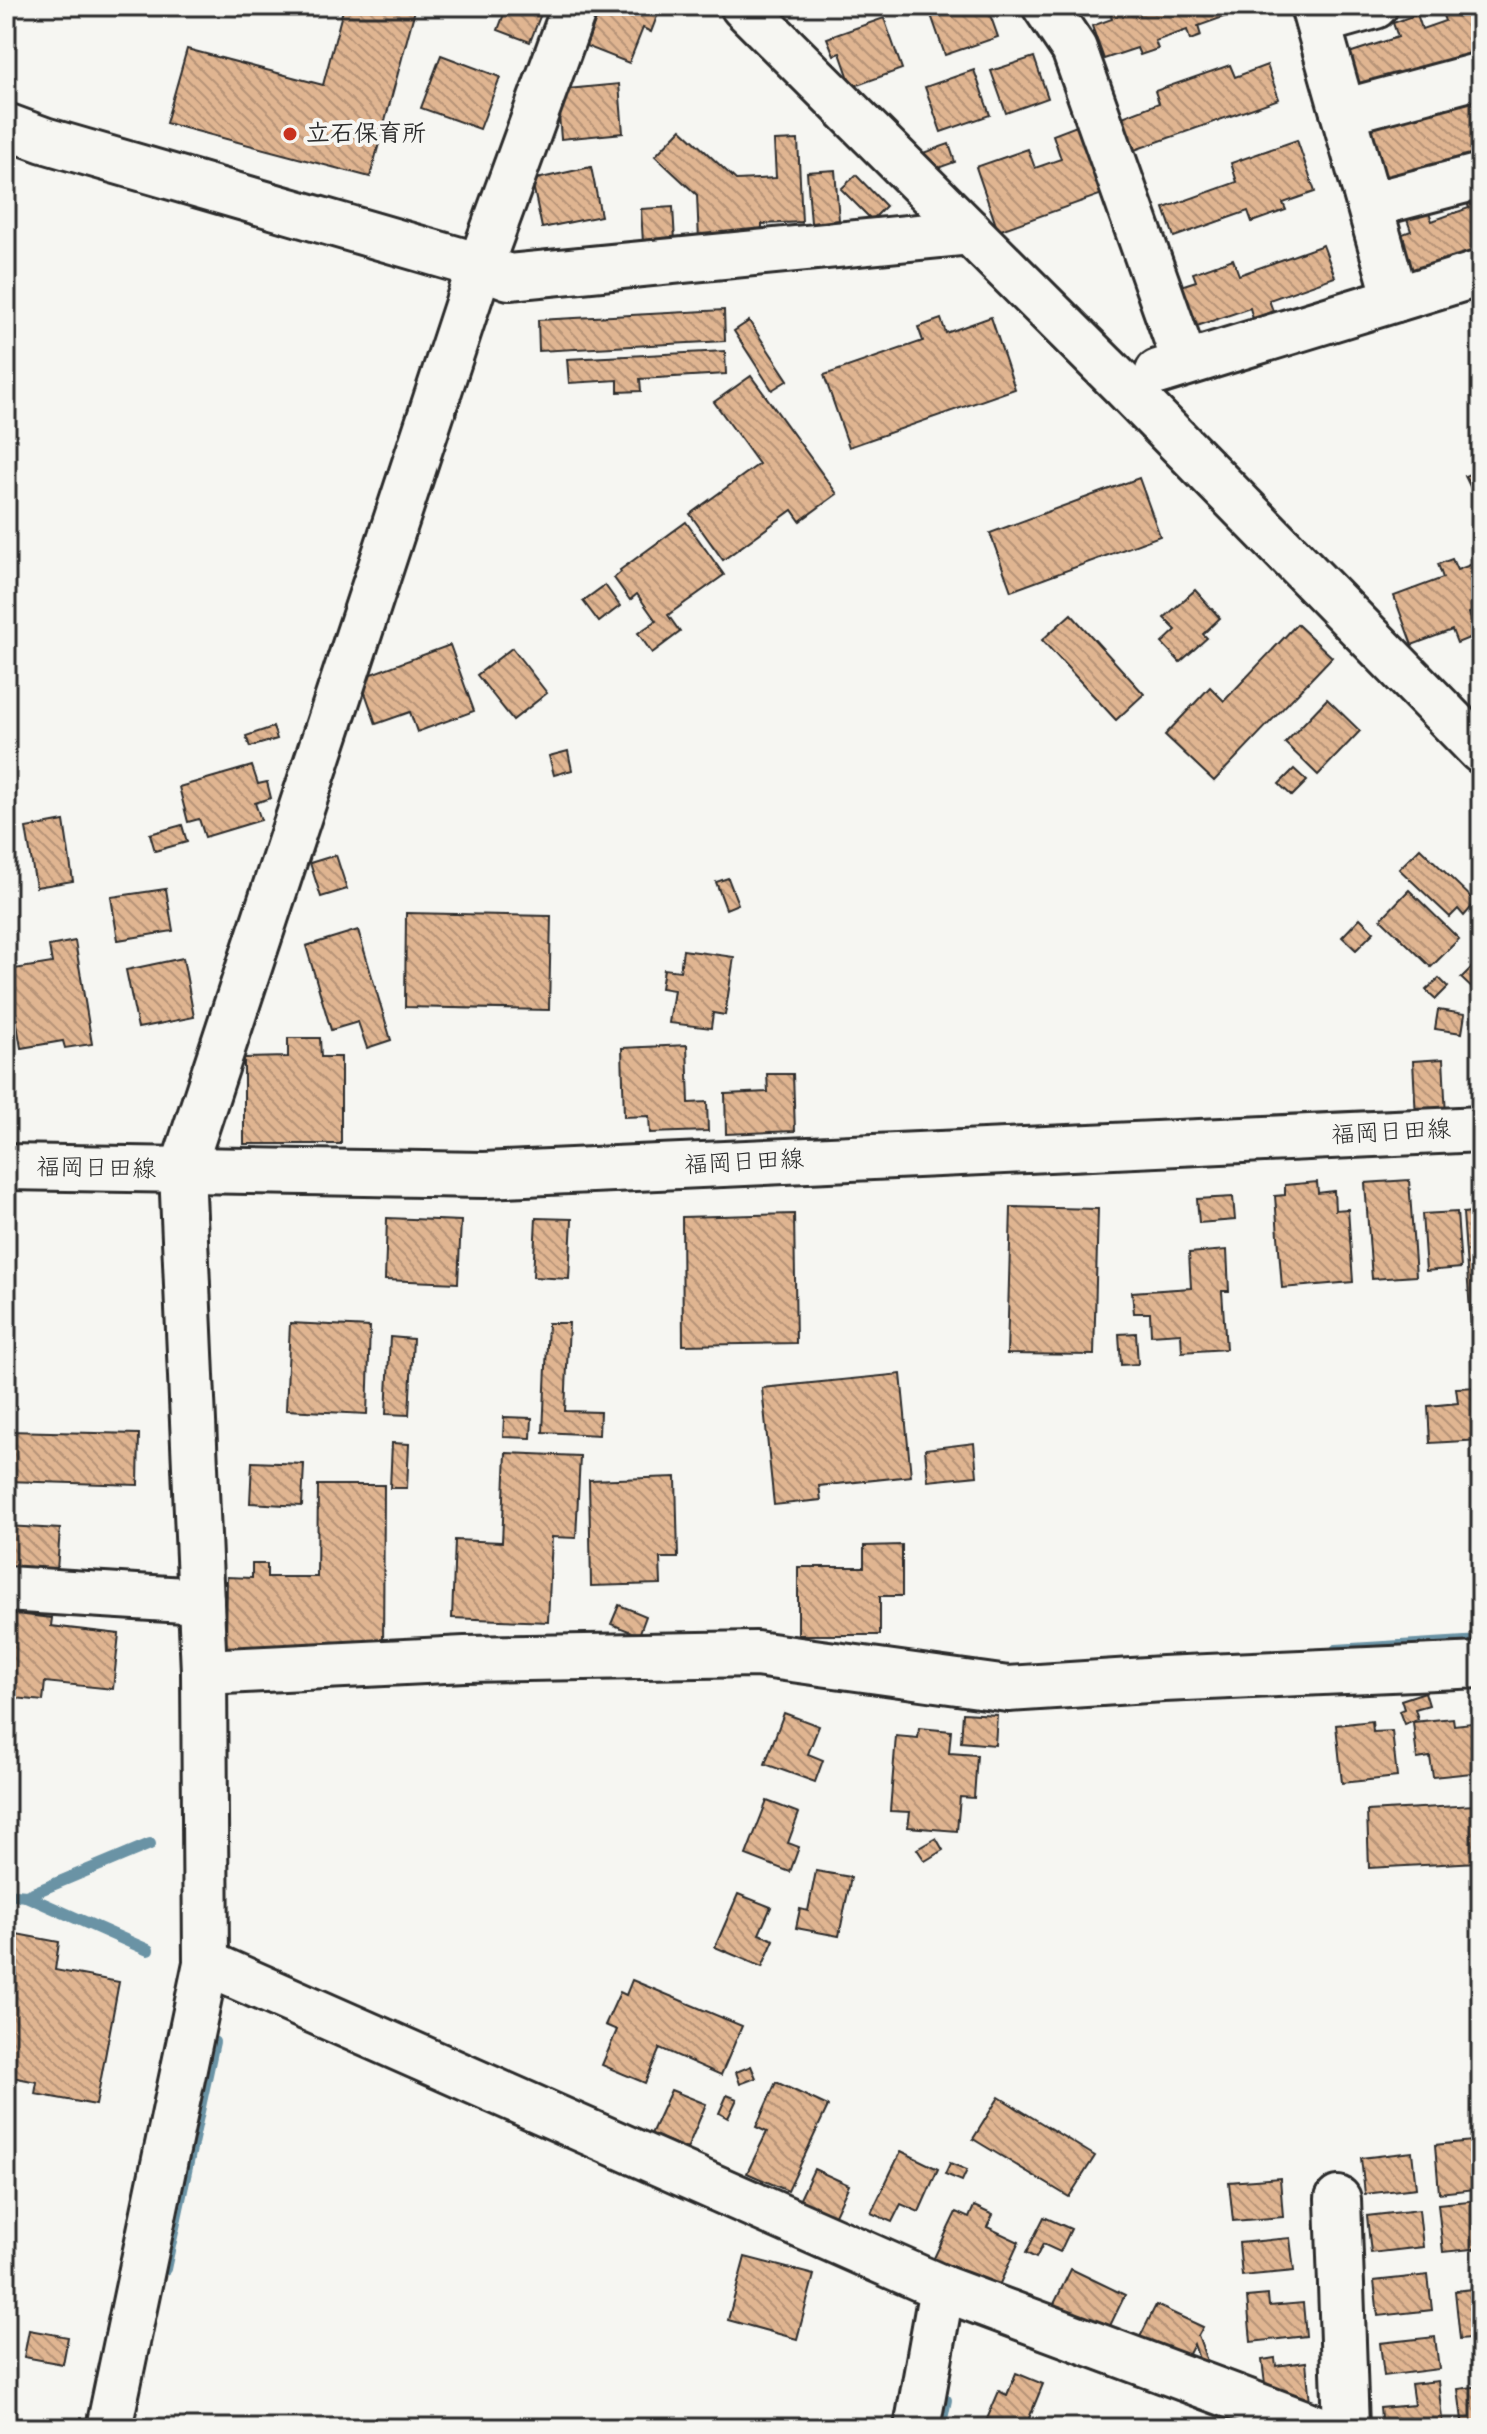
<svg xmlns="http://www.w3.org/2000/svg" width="1487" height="2434" font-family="Mynerve,'Klee One',sans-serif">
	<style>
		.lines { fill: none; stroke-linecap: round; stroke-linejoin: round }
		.stream { stroke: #6b93a5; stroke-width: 12 }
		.building { fill: url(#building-back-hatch); stroke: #2b2b2b; stroke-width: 2 }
		.minor-casing { stroke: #2b2b2b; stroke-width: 50 }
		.major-casing { stroke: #2b2b2b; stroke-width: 50 }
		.minor { stroke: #f6f6f2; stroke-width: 44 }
		.major { stroke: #f6f6f2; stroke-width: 44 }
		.poi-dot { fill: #c8321e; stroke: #f6f6f2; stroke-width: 3 }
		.labels { text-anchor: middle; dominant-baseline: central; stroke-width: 8; stroke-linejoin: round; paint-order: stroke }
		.poi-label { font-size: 24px; font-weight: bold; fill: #2b2b2b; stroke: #f6f6f2; text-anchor: start }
		.street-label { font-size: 24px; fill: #2b2b2b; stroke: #f6f6f2 }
	</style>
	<defs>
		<pattern id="building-back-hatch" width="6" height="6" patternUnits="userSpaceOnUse" patternTransform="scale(2)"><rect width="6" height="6" fill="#e0b591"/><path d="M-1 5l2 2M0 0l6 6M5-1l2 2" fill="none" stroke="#b69377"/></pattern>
	</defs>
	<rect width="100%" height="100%" fill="#f6f6f2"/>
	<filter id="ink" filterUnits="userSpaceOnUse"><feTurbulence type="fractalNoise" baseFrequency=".0125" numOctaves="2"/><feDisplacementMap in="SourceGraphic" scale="16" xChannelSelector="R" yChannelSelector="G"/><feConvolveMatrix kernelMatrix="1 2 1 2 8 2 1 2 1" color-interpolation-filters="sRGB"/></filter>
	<g filter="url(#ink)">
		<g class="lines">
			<g class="stream">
				<path d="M 1336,1650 L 1481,1641"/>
				<path d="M 6,1894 L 26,1896 L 148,1950"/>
				<path d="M 26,1896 L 150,1844"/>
				<path d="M 165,2269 L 214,2042"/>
				<path d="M 940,2428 L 946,2400"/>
			</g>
		</g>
		<g class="building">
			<path d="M 344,6 L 416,6 L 370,177 L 166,123 L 187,49 L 323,85 Z"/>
			<path d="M 507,6 L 544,6 L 530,42 L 498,30 Z"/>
			<path d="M 601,6 L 661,6 L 651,32 L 643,28 L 629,63 L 586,46 Z"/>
			<path d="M 948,6 L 987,6 L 998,37 L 945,55 L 930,12 Z"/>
			<path d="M 1107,6 L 1130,6 L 1132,12 L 1143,6 L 1254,6 L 1198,26 L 1201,36 L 1190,40 L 1187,30 L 1155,41 L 1158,49 L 1140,55 L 1137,48 L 1104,59 L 1092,26 L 1112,19 Z"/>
			<path d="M 1444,6 L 1464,6 L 1468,14 L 1481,9 L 1481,50 L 1361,91 L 1349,53 L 1398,37 L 1393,23 L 1417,14 L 1422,29 L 1445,21 L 1440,8 Z"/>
			<path d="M 884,18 L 902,69 L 852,87 L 840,53 L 834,55 L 827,38 Z"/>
			<path d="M 441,55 L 500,77 L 480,129 L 421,108 Z"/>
			<path d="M 1034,57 L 1048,98 L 1006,113 L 991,71 Z"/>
			<path d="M 1230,65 L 1235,77 L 1267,65 L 1279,99 L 1129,152 L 1117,119 L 1159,103 L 1155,91 Z"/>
			<path d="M 974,70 L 990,115 L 941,132 L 925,87 Z"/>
			<path d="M 619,84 L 623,133 L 561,139 L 557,90 Z"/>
			<path d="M 1478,90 L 1481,98 L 1481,151 L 1379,187 L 1360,131 Z"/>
			<path d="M 1087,122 L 1111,191 L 998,231 L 976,167 L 1028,149 L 1035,168 L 1061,159 L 1053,135 Z"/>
			<path d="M 681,129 L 736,180 L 776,178 L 774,141 L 798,140 L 802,222 L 762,224 L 762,238 L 699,241 L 697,195 L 655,156 Z"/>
			<path d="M 1297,140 L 1315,192 L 1283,203 L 1286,210 L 1252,222 L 1248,211 L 1174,237 L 1164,208 L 1237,182 L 1231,163 Z"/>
			<path d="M 949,144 L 955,162 L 924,173 L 917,155 Z"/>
			<path d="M 591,167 L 601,216 L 542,228 L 532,180 Z"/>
			<path d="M 835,170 L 839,220 L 811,223 L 807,172 Z"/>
			<path d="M 856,175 L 886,206 L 872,220 L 841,189 Z"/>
			<path d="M 1481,191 L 1481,251 L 1406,278 L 1392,238 L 1411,231 L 1403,208 L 1424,200 L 1432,221 L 1469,208 L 1465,197 Z"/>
			<path d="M 673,207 L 675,241 L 643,243 L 641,209 Z"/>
			<path d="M 1323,245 L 1335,277 L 1269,300 L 1273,311 L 1253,319 L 1250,308 L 1194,327 L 1171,289 L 1196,281 L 1193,273 L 1233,259 L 1239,275 Z"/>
			<path d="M 724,310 L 725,341 L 539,351 L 538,320 Z"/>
			<path d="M 991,317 L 1015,389 L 849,447 L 824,375 L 923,341 L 918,327 L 941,319 L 946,333 Z"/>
			<path d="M 749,321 L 788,380 L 772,390 L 734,331 Z"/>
			<path d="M 725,351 L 726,374 L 640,379 L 641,391 L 618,392 L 618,380 L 569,383 L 567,359 Z"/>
			<path d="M 751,376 L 837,494 L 800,521 L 792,510 L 723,560 L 690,514 L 759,464 L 714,402 Z"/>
			<path d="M 1481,469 L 1481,502 L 1478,503 L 1465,476 Z"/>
			<path d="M 1139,478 L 1160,536 L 1011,591 L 990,533 Z"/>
			<path d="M 686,522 L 724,575 L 668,615 L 680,632 L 652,653 L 638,633 L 656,621 L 637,594 L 630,600 L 614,578 L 621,572 L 620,570 Z"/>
			<path d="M 1452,559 L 1457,570 L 1481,561 L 1481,609 L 1469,613 L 1477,635 L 1457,643 L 1452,630 L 1412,645 L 1394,596 L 1443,578 L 1438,564 Z"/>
			<path d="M 605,585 L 620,606 L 599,622 L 583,601 Z"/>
			<path d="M 1195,590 L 1220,618 L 1203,634 L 1207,638 L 1180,662 L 1162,643 L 1176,630 L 1164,618 Z"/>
			<path d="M 1071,614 L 1144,694 L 1116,720 L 1042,640 Z"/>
			<path d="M 1297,624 L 1332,657 L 1214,781 L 1165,735 L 1210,687 L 1224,701 Z"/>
			<path d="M 450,645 L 474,711 L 417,732 L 410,712 L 376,724 L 360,678 Z"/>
			<path d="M 512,648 L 547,693 L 513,720 L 477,675 Z"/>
			<path d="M 1327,699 L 1360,731 L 1318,775 L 1285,743 Z"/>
			<path d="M 273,727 L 277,739 L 250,747 L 246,736 Z"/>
			<path d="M 568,751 L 572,770 L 554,775 L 549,756 Z"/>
			<path d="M 252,766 L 258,784 L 267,782 L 271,798 L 255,803 L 261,820 L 205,837 L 199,819 L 188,822 L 179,787 Z"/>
			<path d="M 1294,769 L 1307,781 L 1292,796 L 1279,784 Z"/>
			<path d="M 64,821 L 73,881 L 36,887 L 26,828 Z"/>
			<path d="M 182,825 L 187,842 L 155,851 L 150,834 Z"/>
			<path d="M 1420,848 L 1476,902 L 1464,916 L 1458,909 L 1450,917 L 1399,869 Z"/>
			<path d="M 336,855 L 347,889 L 321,897 L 310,863 Z"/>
			<path d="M 728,878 L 738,904 L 726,909 L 716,882 Z"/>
			<path d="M 166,889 L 173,931 L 118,940 L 111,897 Z"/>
			<path d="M 1409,890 L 1459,939 L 1431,967 L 1381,919 Z"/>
			<path d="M 406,913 L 551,916 L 549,1010 L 405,1007 Z"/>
			<path d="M 1360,918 L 1374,932 L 1356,950 L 1342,937 Z"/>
			<path d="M 358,930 L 391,1040 L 367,1048 L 358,1022 L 331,1030 L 306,946 Z"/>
			<path d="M 75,941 L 92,1044 L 65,1048 L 63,1041 L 21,1048 L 8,970 L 52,963 L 49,946 Z"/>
			<path d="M 683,950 L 734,957 L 725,1015 L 713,1013 L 711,1028 L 669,1023 L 674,990 L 661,988 L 664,969 L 680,971 Z"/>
			<path d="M 183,958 L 194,1017 L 138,1028 L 126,970 Z"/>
			<path d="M 1481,958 L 1481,997 L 1461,978 Z"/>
			<path d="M 1439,978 L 1448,987 L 1436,999 L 1426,990 Z"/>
			<path d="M 1438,1010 L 1465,1014 L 1462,1033 L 1435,1029 Z"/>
			<path d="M 288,1038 L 320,1038 L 321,1057 L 341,1057 L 341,1144 L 244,1144 L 244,1058 L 288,1057 Z"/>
			<path d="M 687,1045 L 689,1103 L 707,1102 L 708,1131 L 650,1133 L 649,1116 L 624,1117 L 622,1048 Z"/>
			<path d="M 1443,1059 L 1446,1116 L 1416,1118 L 1413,1061 Z"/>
			<path d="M 767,1074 L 793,1074 L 795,1131 L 726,1134 L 725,1094 L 768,1092 Z"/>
			<path d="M 1409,1180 L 1416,1276 L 1372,1279 L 1365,1183 Z"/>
			<path d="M 1317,1182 L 1318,1193 L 1334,1191 L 1335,1210 L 1348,1209 L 1353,1282 L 1282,1288 L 1275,1196 L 1285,1195 L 1285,1185 Z"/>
			<path d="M 1233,1197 L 1235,1220 L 1199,1223 L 1197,1199 Z"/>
			<path d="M 1011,1207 L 1098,1209 L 1094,1355 L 1007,1354 Z"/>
			<path d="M 1481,1211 L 1481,1324 L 1471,1325 L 1463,1213 Z"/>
			<path d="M 1457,1212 L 1461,1268 L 1426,1271 L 1422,1214 Z"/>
			<path d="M 794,1214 L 796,1343 L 683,1345 L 682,1217 Z"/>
			<path d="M 387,1218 L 461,1221 L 458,1283 L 385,1280 Z"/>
			<path d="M 536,1218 L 572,1219 L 569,1279 L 533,1277 Z"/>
			<path d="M 1227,1250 L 1229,1291 L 1222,1291 L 1226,1349 L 1182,1352 L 1181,1333 L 1151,1335 L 1150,1313 L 1134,1313 L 1132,1292 L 1191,1288 L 1189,1253 Z"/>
			<path d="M 290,1323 L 370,1327 L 367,1414 L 286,1410 Z"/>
			<path d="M 548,1323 L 569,1323 L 565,1411 L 600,1412 L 599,1435 L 543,1432 Z"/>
			<path d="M 1136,1333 L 1138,1364 L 1121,1365 L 1119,1334 Z"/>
			<path d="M 390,1337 L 413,1339 L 409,1415 L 386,1414 Z"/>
			<path d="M 901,1374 L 911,1476 L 819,1486 L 821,1500 L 774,1505 L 762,1388 Z"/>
			<path d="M 1481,1387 L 1481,1440 L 1430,1443 L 1428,1406 L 1458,1403 L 1456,1388 Z"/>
			<path d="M 504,1417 L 532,1418 L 531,1438 L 503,1437 Z"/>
			<path d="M 6,1431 L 139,1434 L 138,1485 L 6,1481 Z"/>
			<path d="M 392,1443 L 409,1444 L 407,1488 L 390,1488 Z"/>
			<path d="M 974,1443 L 977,1476 L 928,1481 L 925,1449 Z"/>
			<path d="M 506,1453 L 580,1456 L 576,1538 L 552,1537 L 548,1622 L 452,1618 L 455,1540 L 502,1542 Z"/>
			<path d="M 252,1462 L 304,1464 L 302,1506 L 250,1503 Z"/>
			<path d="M 676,1477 L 678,1558 L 660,1558 L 661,1584 L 591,1586 L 589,1480 Z"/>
			<path d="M 318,1485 L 384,1485 L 383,1655 L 226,1647 L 227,1577 L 252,1578 L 252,1564 L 267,1564 L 267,1577 L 317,1577 Z"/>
			<path d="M 6,1526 L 60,1529 L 57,1570 L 6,1567 Z"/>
			<path d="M 902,1545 L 902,1596 L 880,1596 L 880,1635 L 798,1635 L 798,1567 L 864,1567 L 864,1546 Z"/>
			<path d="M 619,1605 L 646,1616 L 639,1635 L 611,1624 Z"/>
			<path d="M 6,1613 L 52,1618 L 51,1626 L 119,1634 L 113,1689 L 45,1682 L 43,1701 L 6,1697 Z"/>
			<path d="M 1425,1692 L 1429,1705 L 1415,1709 L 1418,1719 L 1404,1724 L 1399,1711 L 1404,1709 L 1401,1700 Z"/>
			<path d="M 784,1713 L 819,1726 L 808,1754 L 823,1760 L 815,1782 L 765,1764 Z"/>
			<path d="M 963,1713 L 997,1715 L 995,1745 L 961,1742 Z"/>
			<path d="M 1453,1718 L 1454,1725 L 1481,1722 L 1481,1772 L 1433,1777 L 1430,1757 L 1417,1759 L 1413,1722 Z"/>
			<path d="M 1372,1721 L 1373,1732 L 1392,1731 L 1397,1777 L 1342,1783 L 1336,1725 Z"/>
			<path d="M 919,1728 L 951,1731 L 949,1753 L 977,1755 L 974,1798 L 960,1797 L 957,1831 L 908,1827 L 910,1812 L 890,1811 L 896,1736 L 918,1738 Z"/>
			<path d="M 767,1801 L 799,1813 L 788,1843 L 799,1847 L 790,1872 L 746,1855 Z"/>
			<path d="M 1475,1805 L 1478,1862 L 1369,1868 L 1367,1811 Z"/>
			<path d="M 936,1838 L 943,1850 L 925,1861 L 917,1849 Z"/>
			<path d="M 816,1871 L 851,1877 L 839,1936 L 796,1928 L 800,1909 L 808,1911 Z"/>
			<path d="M 738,1894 L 771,1907 L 759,1934 L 774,1940 L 762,1967 L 715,1947 Z"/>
			<path d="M 6,1932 L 59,1942 L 55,1970 L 119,1982 L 96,2105 L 35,2094 L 37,2082 L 7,2076 L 6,2082 Z"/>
			<path d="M 632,1980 L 742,2026 L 721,2075 L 660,2048 L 645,2083 L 602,2065 L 617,2030 L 605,2025 L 620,1992 L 626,1995 Z"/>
			<path d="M 751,2066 L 756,2078 L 740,2084 L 736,2072 Z"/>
			<path d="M 776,2082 L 828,2106 L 788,2191 L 747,2173 L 767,2132 L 756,2127 Z"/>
			<path d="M 671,2090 L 706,2104 L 687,2149 L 651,2134 Z"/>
			<path d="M 727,2095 L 737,2099 L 728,2118 L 719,2113 Z"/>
			<path d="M 999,2097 L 1095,2156 L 1069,2197 L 973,2139 Z"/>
			<path d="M 1481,2140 L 1481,2178 L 1474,2179 L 1475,2189 L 1439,2193 L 1435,2145 Z"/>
			<path d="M 901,2151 L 938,2169 L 919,2212 L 901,2204 L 892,2222 L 871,2213 Z"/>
			<path d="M 1412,2152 L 1416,2188 L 1365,2194 L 1361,2158 Z"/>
			<path d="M 950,2163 L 967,2170 L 962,2181 L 945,2174 Z"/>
			<path d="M 814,2169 L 849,2185 L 833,2219 L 798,2203 Z"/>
			<path d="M 1280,2178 L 1283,2217 L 1233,2221 L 1229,2182 Z"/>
			<path d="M 1479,2200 L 1481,2248 L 1443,2252 L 1438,2204 Z"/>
			<path d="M 974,2206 L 993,2215 L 987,2227 L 1019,2242 L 997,2290 L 933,2260 L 956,2212 L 969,2218 Z"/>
			<path d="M 1419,2210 L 1423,2247 L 1371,2253 L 1367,2216 Z"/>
			<path d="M 1044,2217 L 1071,2229 L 1060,2252 L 1043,2244 L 1036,2258 L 1026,2253 Z"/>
			<path d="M 1290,2238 L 1294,2271 L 1242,2276 L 1239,2243 Z"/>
			<path d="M 745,2257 L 814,2275 L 797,2339 L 728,2320 Z"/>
			<path d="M 1071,2269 L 1125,2295 L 1107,2332 L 1053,2306 Z"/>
			<path d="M 1428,2275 L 1432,2310 L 1378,2316 L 1374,2281 Z"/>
			<path d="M 1481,2288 L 1481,2337 L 1460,2339 L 1455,2291 Z"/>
			<path d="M 1268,2295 L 1269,2306 L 1303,2303 L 1306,2336 L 1251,2342 L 1247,2297 Z"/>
			<path d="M 1156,2305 L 1203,2327 L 1198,2336 L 1211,2372 L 1204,2374 L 1194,2344 L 1183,2366 L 1137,2343 Z"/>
			<path d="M 29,2330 L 68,2337 L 63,2364 L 24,2357 Z"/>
			<path d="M 1435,2337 L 1439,2369 L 1384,2376 L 1380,2343 Z"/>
			<path d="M 1275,2358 L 1276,2366 L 1306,2362 L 1310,2403 L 1268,2408 L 1262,2360 Z"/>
			<path d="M 1016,2373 L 1043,2384 L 1025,2428 L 977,2428 L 979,2424 L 984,2426 L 999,2391 L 1007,2395 Z"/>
			<path d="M 1438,2381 L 1443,2428 L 1382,2428 L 1380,2408 L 1414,2405 L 1411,2384 Z"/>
			<path d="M 1481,2386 L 1481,2428 L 1463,2428 L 1458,2389 Z"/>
		</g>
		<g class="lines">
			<g class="minor-casing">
				<g id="minor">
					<path d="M 743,6 L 1121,383 L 1481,751"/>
					<path d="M 1045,6 L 1074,49 L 1185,363"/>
					<path d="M 1313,6 L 1396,299"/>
					<path d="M 1318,22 L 1375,6"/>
					<path d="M 1343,112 L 1481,75"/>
					<path d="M 6,126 L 44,140 L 480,266 L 509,277 L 970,232"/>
					<path d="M 1370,205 L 1481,176"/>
					<path d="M 1158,372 L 1481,273"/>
					<path d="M 6,1589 L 201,1601"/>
					<path d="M 204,1672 L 465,1659 L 756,1654 L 1008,1689 L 1163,1679 L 1481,1665"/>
					<path d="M 206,1963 L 942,2288 L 1318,2428"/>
					<path d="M 1338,2199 L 1346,2428"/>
					<path d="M 109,2428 L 206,1963 L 204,1672 L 182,1171 L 480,266 L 575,6"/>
					<path d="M 917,2428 L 942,2288"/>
				</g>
			</g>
			<g class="major-casing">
				<path id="major" d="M 6,1167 L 484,1175 L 1481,1129"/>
			</g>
			<use href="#minor" class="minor"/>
			<use href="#major" class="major"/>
		</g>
	</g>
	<circle class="poi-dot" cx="290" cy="134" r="8"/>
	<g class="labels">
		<g class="poi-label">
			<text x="306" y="134">立石保育所</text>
		</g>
		<g class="street-label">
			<text transform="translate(1391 1133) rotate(-3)">福岡日田線</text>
			<text transform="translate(744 1163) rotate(-3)">福岡日田線</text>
			<text transform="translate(96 1169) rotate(1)">福岡日田線</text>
		</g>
	</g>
	<rect width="1487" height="2434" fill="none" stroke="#f6f6f2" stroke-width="32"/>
	<rect x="16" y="16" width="1455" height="2402" fill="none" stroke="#2b2b2b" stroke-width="3" filter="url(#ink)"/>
</svg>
